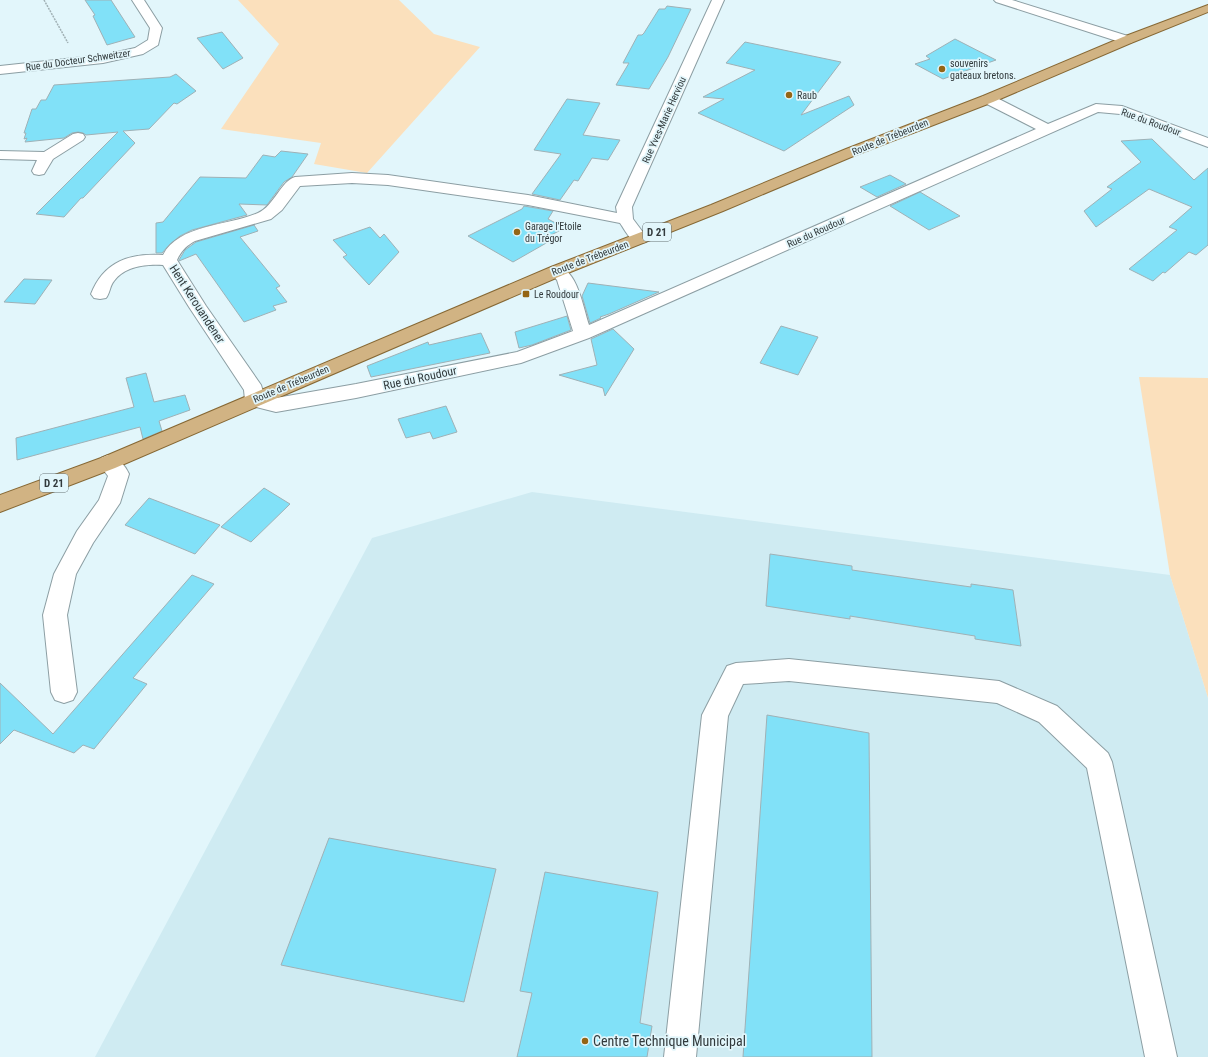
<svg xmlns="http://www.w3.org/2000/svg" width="1208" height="1057" font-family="'Roboto Condensed',sans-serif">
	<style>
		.built { fill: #cfebf2 }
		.green { fill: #fbe0bc }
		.building { fill: #81e1f8; stroke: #9fb1b6 }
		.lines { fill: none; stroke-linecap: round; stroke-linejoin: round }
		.minor-casing { stroke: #8c9ea3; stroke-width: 2 }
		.major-casing { stroke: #866834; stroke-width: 2 }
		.path { stroke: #a1b1b5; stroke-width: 1.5; stroke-dasharray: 2 1; stroke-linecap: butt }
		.minor { fill: #fff; fill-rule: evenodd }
		.major { fill: #d1b383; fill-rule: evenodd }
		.poi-dot { fill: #946514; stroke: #e2f6fb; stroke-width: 1.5 }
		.labels { text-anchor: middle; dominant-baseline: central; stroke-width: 3.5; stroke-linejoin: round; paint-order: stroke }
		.far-street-label { font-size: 10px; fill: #323a3c; stroke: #e2f6fb }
		.far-poi-label { font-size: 10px; fill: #323a3c; stroke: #e2f6fb; text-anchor: start }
		.shield { fill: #e2f6fb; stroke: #677275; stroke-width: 1 }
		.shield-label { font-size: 11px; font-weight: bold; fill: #323a3c }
		.street-label { font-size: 12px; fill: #323a3c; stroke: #e2f6fb }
		.near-poi-label { font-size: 14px; fill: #323a3c; stroke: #e2f6fb; text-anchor: start }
	</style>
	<rect width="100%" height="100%" fill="#e2f6fb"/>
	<path class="built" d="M 532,492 L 1170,575 L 1208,698 L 1208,1057 L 95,1057 L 372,538 Z"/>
	<g class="green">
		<path d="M 238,0 L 399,0 L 434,34 L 480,47 L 367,173 L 314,164 L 321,143 L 221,129 L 279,44 Z"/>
		<path d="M 1139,377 L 1208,378 L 1208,698 L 1170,575 Z"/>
	</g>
	<g class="building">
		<path d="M 85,0 L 111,0 L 135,37 L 107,45 L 93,16 L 95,15 Z"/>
		<path d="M 667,6 L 691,9 L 668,57 L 649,89 L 616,85 L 629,63 L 623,63 L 638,35 L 642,35 L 644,33 L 659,9 L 665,9 Z"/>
		<path d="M 222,32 L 243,58 L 223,69 L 197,38 Z"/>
		<path d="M 955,39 L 996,60 L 943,79 L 915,64 L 930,59 L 926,56 Z"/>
		<path d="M 745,42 L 841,62 L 801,115 L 849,96 L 854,105 L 784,151 L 698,113 L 724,99 L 703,97 L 755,70 L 726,63 Z"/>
		<path d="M 176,74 L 196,91 L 177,104 L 174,103 L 149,129 L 123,131 L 135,143 L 83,198 L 81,198 L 64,217 L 36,214 L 118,132 L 86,135 L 83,133 L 78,132 L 72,133 L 64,138 L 25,142 L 27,138 L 24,139 L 26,133 L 24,133 L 32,109 L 36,109 L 41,100 L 46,100 L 54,85 L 170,77 Z"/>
		<path d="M 567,99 L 600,103 L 583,135 L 620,140 L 608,160 L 592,158 L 578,181 L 574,180 L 560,200 L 532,194 L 561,154 L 534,150 Z"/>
		<path d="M 1152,139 L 1194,180 L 1208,168 L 1208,245 L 1196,255 L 1189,252 L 1165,273 L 1163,272 L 1153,281 L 1129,269 L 1177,230 L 1169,227 L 1192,207 L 1149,189 L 1096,227 L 1084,211 L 1112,189 L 1107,187 L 1141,162 L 1121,141 Z"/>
		<path d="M 281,151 L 308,154 L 292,177 L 284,182 L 267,205 L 239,204 L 247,215 L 192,230 L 180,236 L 170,244 L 162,253 L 156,253 L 156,223 L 163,222 L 200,177 L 246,178 L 263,155 L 275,157 Z"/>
		<path d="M 890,175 L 906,184 L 877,197 L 860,187 Z"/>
		<path d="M 920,192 L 960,216 L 929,230 L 890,206 Z"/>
		<path d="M 524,206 L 553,211 L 548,219 L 565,228 L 551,235 L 555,238 L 513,262 L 468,236 L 522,209 Z"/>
		<path d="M 254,225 L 258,231 L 240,237 L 280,286 L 276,288 L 287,302 L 273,306 L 276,310 L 244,322 L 196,254 L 179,261 L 179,260 L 185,250 L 196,242 Z"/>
		<path d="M 370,227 L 380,238 L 384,234 L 399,252 L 369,285 L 343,257 L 347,255 L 333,240 Z"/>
		<path d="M 24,279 L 52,280 L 35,304 L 4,302 Z"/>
		<path d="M 588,283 L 659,292 L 609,314 L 600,317 L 601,318 L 590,323 L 582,296 Z"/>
		<path d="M 567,316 L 571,330 L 532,345 L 519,348 L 515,332 Z"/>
		<path d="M 781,326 L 818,337 L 798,375 L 760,363 Z"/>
		<path d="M 613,329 L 634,349 L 605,396 L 603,388 L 559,375 L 597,365 L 591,339 Z"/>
		<path d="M 481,333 L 490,353 L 371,377 L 367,366 L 428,342 L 429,345 Z"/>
		<path d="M 146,373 L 154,402 L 185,395 L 190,410 L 159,421 L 162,431 L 143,439 L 140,427 L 17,460 L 16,438 L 134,407 L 126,378 Z"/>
		<path d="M 446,406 L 457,432 L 433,439 L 430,432 L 406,438 L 398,419 Z"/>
		<path d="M 264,488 L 290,504 L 251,542 L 221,527 Z"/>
		<path d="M 149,498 L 220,525 L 195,554 L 125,525 Z"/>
		<path d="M 770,554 L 852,566 L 852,570 L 971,587 L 971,584 L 1013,590 L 1021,646 L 975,639 L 975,636 L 850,616 L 850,619 L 766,606 Z"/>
		<path d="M 192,575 L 214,584 L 133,678 L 147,684 L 94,749 L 83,745 L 74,753 L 14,730 L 0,744 L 0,683 L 53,734 Z"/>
		<path d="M 767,715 L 869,733 L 872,1057 L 743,1057 Z"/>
		<path d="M 329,838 L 496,869 L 464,1002 L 281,965 Z"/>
		<path d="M 545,872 L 658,892 L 640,1023 L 652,1026 L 647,1057 L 517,1057 L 532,993 L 520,991 Z"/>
	</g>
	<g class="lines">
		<g class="minor-casing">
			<g id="minor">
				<path d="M 132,0 L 144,0 L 162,28 L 158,45 L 143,54 L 103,63 L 0,74 L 0,66 L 103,55 L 135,48 L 148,40 L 150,28 Z"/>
				<path d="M 712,0 L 724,0 L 632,207 L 633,219 L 648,239 L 646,242 C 632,246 627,233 620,223 L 528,205 L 388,185 L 352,183 L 300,186 L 282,210 L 271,219 L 195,241 C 186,246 181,251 177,260 L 206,306 L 261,385 L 264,395 L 276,398 L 356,384 L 517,352 L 573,331 L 557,280 L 549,271 L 551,267 C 576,261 583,307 589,325 L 1036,129 L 983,102 L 981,99 L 983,96 L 993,96 L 1048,124 L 1096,104 L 1122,106 L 1208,138 L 1208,147 L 1120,114 L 1098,112 L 589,338 L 521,363 L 356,398 L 276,412 L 248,405 L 245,400 L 244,390 L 189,307 L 163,265 C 146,264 125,266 114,281 C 110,285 110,293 106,298 L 100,299 L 94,298 L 91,294 C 104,261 130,253 163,255 C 179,224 229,226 258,213 C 274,206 281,181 295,177 L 352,173 L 388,175 L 528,195 L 617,213 L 616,207 Z"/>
				<path d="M 994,0 L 1012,0 L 1131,37 L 1133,40 L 1131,43 L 1123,43 L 996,2 Z"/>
				<path d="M 78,133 L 83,134 L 85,137 L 83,140 L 53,159 L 44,174 L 39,175 L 34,174 L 32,171 L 37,160 L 0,159 L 0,151 L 44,152 L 73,134 Z"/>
				<path d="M 108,455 C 118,458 125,465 129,474 L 120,503 L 93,543 L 76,574 L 67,615 L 77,692 L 73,700 L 64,703 L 55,700 L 51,692 L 43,615 L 54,574 L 77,531 L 99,500 L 108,476 L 98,463 L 101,458 Z"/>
				<path d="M 789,659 L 999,681 L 1057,706 L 1108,753 L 1112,762 L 1177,1057 L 1145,1057 L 1087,768 L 1039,722 L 997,703 L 789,681 L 743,684 L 728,716 L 696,1057 L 664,1057 L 702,715 L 727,666 L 736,663 Z"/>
			</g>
		</g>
		<g class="major-casing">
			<path id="major" d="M 1208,5 L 1208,12 L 1131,43 L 993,102 L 856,155 L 723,211 L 563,275 L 115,468 L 0,512 L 0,495 L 101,458 L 551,267 L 711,205 L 846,149 L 983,96 L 1123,37 Z"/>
		</g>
		<path class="path" d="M 44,0 L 68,43"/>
		<use href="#minor" class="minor"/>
		<use href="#major" class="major"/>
	</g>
	<g class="poi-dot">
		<circle cx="942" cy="69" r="4"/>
		<circle cx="789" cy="95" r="4"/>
		<circle cx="517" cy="232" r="4"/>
		<rect x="522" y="290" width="8" height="8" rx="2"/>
		<circle cx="585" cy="1041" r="4"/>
	</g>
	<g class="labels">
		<g class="far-street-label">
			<text transform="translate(78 60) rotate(-8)">Rue du Docteur Schweitzer</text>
			<text transform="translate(664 120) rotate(-66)">Rue Yves-Marie Herviou</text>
			<text transform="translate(1151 122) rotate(20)">Rue du Roudour</text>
			<text transform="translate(890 137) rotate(-22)">Route de Trébeurden</text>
			<text transform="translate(816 232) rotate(-24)">Rue du Roudour</text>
			<text transform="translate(590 258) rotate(-21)">Route de Trébeurden</text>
			<text transform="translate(291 384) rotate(-23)">Route de Trébeurden</text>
		</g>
		<g class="far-poi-label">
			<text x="950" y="63">souvenirs<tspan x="950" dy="12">gateaux bretons.</tspan></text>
			<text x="797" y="95">Raub</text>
			<text x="525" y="226">Garage l'Etoile<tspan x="525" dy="12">du Trégor</tspan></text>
			<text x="534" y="294">Le Roudour</text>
		</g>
		<g class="shield">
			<rect x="643" y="223" width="28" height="18" rx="3"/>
			<rect x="40" y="474" width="28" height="18" rx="3"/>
		</g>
		<g class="shield-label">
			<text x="657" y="232">D 21</text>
			<text x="54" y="483">D 21</text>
		</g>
		<g class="street-label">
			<text transform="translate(197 304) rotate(57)">Hent Kerouandener</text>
			<text transform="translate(420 378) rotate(-12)">Rue du Roudour</text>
		</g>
		<g class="near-poi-label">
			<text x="593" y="1041">Centre Technique Municipal</text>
		</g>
	</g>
</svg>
